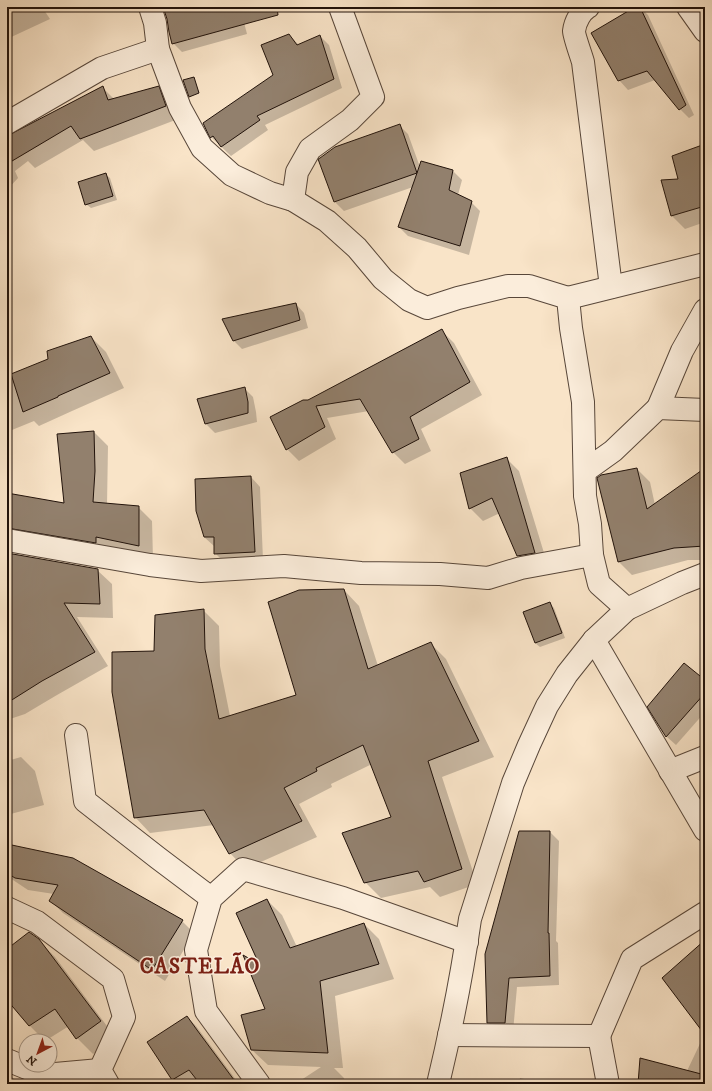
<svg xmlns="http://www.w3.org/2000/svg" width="712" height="1091" font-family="'IM FELL DW Pica',serif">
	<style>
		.shadow { fill: #0003 }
		.building { fill: #92806d; stroke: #22130b }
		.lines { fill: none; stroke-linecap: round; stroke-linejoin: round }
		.minor-casing { stroke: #58473a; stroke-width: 24 }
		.minor { stroke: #fbeddb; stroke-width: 22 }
		.labels { text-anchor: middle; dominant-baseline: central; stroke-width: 3; stroke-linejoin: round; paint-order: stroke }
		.district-label { font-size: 21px; font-weight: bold; letter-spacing: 1px; fill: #7a1f14; stroke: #fbeddb }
	</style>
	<rect width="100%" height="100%" fill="#f9e4c8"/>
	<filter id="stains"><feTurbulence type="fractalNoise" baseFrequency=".005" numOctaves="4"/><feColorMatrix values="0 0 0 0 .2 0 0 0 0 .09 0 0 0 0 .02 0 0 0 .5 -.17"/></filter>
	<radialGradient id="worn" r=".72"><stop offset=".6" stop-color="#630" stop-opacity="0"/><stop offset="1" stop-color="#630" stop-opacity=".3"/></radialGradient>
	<g class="shadow">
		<path d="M 7,7 L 42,7 L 50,19 L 7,39 Z"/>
		<path d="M 179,7 L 240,7 L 247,34 L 182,52 L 173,43 Z"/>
		<path d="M 508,7 L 517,7 L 511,10 Z"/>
		<path d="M 637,7 L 640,7 L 648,15 L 694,115 L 689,118 L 680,109 L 655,80 L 628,90 L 619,80 Z"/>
		<path d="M 289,35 L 299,45 L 320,36 L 329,45 L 342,88 L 265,125 L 268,130 L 231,156 L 211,137 L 274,75 Z"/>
		<path d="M 102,87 L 114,99 L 158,87 L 171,100 L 178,119 L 94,151 L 83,140 L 35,168 L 28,161 L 15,171 L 18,178 L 7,190 L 7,140 Z"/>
		<path d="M 399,125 L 408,134 L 420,167 L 453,171 L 462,180 L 458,195 L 471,202 L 480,211 L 469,255 L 408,236 L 399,227 L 413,187 L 344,211 L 335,202 L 320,160 Z"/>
		<path d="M 705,145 L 705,222 L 685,229 L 672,216 L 679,180 Z"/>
		<path d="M 105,174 L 110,178 L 117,200 L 91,208 L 86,204 Z"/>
		<path d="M 296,304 L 304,313 L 308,328 L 242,349 L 234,341 L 223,320 Z"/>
		<path d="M 442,331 L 454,343 L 482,395 L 421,429 L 431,451 L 405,464 L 393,452 L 369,411 L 327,418 L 336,439 L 299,461 L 287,449 L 308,401 Z"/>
		<path d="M 91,337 L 106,352 L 124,388 L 72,411 L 39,426 L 34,421 L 7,432 L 7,377 L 49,360 Z"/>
		<path d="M 244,388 L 253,397 L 256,412 L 257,422 L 215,433 L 206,424 Z"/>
		<path d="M 94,432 L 108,446 L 107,505 L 138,507 L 152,521 L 153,559 L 12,546 L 8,552 L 9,554 L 97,570 L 112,584 L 113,618 L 77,617 L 108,666 L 57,695 L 25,714 L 7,720 L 7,494 L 65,504 L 58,435 Z"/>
		<path d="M 506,458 L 519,471 L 548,566 L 531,569 L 518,556 L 500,513 L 483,521 L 470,508 L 461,473 Z"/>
		<path d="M 637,469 L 650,482 L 655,505 L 705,470 L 705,560 L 688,560 L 632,575 L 619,562 Z"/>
		<path d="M 251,477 L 260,487 L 263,560 L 224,562 L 215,553 L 215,546 L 214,546 L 204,537 Z"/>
		<path d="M 344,590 L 359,606 L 378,666 L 431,644 L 446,659 L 494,757 L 442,777 L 477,884 L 440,897 L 430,887 L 381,898 L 365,882 L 393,818 L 372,764 L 331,784 L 332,787 L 299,804 L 317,837 L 245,869 L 230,853 L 214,825 L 150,833 L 135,817 L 155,652 L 203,610 L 219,626 L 220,666 L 230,716 L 297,696 Z"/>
		<path d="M 550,604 L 554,608 L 565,638 L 540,647 L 535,643 Z"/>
		<path d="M 705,681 L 705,712 L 676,745 L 667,737 L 649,707 Z"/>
		<path d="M 21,757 L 35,771 L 44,805 L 7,815 L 7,761 Z"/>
		<path d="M 550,832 L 559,841 L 556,941 L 558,943 L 559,985 L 517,987 L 513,1032 L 497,1031 L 488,1022 Z"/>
		<path d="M 7,846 L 182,921 L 194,933 L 165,981 L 63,913 L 51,901 L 54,894 L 28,890 L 7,876 Z"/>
		<path d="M 267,900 L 282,915 L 297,947 L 364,924 L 379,939 L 394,979 L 335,996 L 343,1068 L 334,1068 L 344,1078 L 345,1084 L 295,1084 L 321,1067 L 268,1065 L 252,1050 L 266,1009 L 262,966 Z"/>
		<path d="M 38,940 L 55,957 L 116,1038 L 93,1054 L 77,1038 L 69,1026 L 45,1041 L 29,1025 L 7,982 L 7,950 Z"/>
		<path d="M 705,941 L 705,1084 L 639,1084 L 687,1071 L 705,1033 Z"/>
		<path d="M 187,1017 L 196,1026 L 239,1084 L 201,1084 L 198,1080 L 189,1084 L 177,1084 L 172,1079 Z"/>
		<path d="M 10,1076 L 12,1077 L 20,1084 L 7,1084 L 7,1078 Z"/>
		<path d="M 520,1078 L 545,1084 L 519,1084 Z"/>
	</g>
	<g class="building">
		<path d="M 163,7 L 277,7 L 278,15 L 172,44 L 169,32 L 167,19 Z"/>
		<path d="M 635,7 L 640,7 L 686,105 L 679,110 L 647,71 L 618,81 L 591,33 Z"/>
		<path d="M 289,34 L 297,45 L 320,35 L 334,79 L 257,116 L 260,120 L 221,147 L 213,136 L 210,138 L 203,123 L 273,75 L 261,45 Z"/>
		<path d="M 194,77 L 199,93 L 189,97 L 183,80 Z"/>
		<path d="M 103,86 L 108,100 L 159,86 L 166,106 L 80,139 L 71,126 L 7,164 L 7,136 Z"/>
		<path d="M 400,124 L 417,173 L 421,161 L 453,170 L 449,190 L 472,201 L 460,246 L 398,227 L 417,173 L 334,202 L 318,159 L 320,158 L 335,147 Z"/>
		<path d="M 705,144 L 705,206 L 671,216 L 661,180 L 678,179 L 672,156 Z"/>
		<path d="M 106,173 L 113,196 L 85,205 L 78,182 Z"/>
		<path d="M 296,303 L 300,320 L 233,341 L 222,319 Z"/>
		<path d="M 442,329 L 470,382 L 410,417 L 419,439 L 392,453 L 360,399 L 316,406 L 325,427 L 286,450 L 270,417 L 303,400 L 308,400 Z"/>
		<path d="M 91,336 L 110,373 L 58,396 L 58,397 L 23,412 L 11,374 L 48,359 L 47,351 Z"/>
		<path d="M 245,387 L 248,402 L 248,413 L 205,424 L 197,399 Z"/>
		<path d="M 94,431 L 95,471 L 93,502 L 139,506 L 139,546 L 96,537 L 96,543 L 7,528 L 7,493 L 64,503 L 57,434 Z"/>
		<path d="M 507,457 L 535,553 L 517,556 L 492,498 L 469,509 L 460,473 Z"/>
		<path d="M 637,468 L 647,509 L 705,468 L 705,546 L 674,548 L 618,562 L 597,478 L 601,475 Z"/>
		<path d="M 251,476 L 255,552 L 214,554 L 214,537 L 204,537 L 196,511 L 195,479 Z"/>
		<path d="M 7,553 L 98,569 L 100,604 L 64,603 L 95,652 L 42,681 L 7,703 Z"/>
		<path d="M 344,589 L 368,669 L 431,642 L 479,741 L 428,761 L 462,869 L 424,882 L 418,871 L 364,883 L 342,833 L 391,817 L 363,745 L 316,768 L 317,771 L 284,788 L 302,821 L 229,854 L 204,810 L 134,818 L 112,692 L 112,652 L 154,651 L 155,615 L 204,609 L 205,649 L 219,719 L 296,695 L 268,602 L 299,590 Z"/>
		<path d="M 550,602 L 562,633 L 535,643 L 523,612 Z"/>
		<path d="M 684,663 L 705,680 L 705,693 L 666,737 L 647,707 Z"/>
		<path d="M 519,831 L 550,831 L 548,933 L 549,933 L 550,976 L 509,978 L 505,1023 L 487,1023 L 485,954 Z"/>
		<path d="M 7,844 L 73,858 L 183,920 L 152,970 L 49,901 L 58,885 L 15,878 L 7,873 Z"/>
		<path d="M 267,899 L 290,948 L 364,923 L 379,964 L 320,981 L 328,1053 L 251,1050 L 241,1015 L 265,1009 L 243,955 L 259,964 L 236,913 Z"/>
		<path d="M 29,932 L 39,939 L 101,1021 L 76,1039 L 55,1009 L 29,1026 L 7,1000 L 7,949 Z"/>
		<path d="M 705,940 L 705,1035 L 662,978 Z"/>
		<path d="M 187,1016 L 197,1030 L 237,1084 L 200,1084 L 189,1070 L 172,1080 L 147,1042 Z"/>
		<path d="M 640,1058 L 705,1075 L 705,1084 L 638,1084 Z"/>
	</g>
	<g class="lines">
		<g class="minor-casing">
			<g id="minor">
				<path d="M 150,7 L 155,23 L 158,49 L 180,108 L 202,148 L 232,175 L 270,193 L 293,200 L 327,221 L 357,248 L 383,279 L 409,300 L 427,308 L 458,298 L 508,286 L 529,286 L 568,298 L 571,328 L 583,402 L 585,496 L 590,524 L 592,555 L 599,584 L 627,609"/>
				<path d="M 588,7 C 581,11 575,22 574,31 C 574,36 581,55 583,62 L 611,287"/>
				<path d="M 688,7 L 705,31"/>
				<path d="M 7,123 L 102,68 L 158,49"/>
				<path d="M 293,200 L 297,172 L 310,149 L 350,120 L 373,97 L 340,7"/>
				<path d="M 568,298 L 705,264"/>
				<path d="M 658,408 L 682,351 L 705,310"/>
				<path d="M 585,471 L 613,451 L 658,408 L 705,410"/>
				<path d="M 7,540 L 150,565 L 201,571 L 284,566 L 361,573 L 440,574 L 488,578 L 521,568 L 592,555"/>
				<path d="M 594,640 L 705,830"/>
				<path d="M 76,735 L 85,801 L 158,858 L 211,898"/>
				<path d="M 670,771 L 705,757"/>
				<path d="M 7,908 L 37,922 L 113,979 L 124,1017 L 100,1070 L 108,1084"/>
				<path d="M 449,1035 L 599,1036 L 632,959 L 705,913"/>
				<path d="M 599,1036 L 608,1084"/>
				<path d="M 7,1060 L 44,1075 L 100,1070"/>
				<path d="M 259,1084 L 206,1011 L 196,950 L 211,898 L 243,869 L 343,898 L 467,942"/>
				<path d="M 438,1084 C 451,1030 462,975 470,919 L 513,783 L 529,745 L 547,706 L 567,674 L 594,640 L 627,609 L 682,583 L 705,574"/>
			</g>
		</g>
		<use href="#minor" class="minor"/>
	</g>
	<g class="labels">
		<g class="district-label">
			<text x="200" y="967">CASTELÃO</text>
		</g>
	</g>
	<rect width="712" height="1091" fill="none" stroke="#f9e4c8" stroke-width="24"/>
	<rect x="8" y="8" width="696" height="1075" fill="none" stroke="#22130b" stroke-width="2"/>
	<rect x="12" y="12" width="688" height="1067" fill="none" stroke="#22130b"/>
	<g transform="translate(38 1053) rotate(221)"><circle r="19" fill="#fbeddb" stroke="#a49688"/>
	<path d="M0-3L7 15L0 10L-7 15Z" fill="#8f2418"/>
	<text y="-6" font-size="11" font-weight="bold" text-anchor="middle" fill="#22130b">N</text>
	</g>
	<rect width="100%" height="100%" filter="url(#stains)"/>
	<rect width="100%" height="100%" fill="url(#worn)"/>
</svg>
